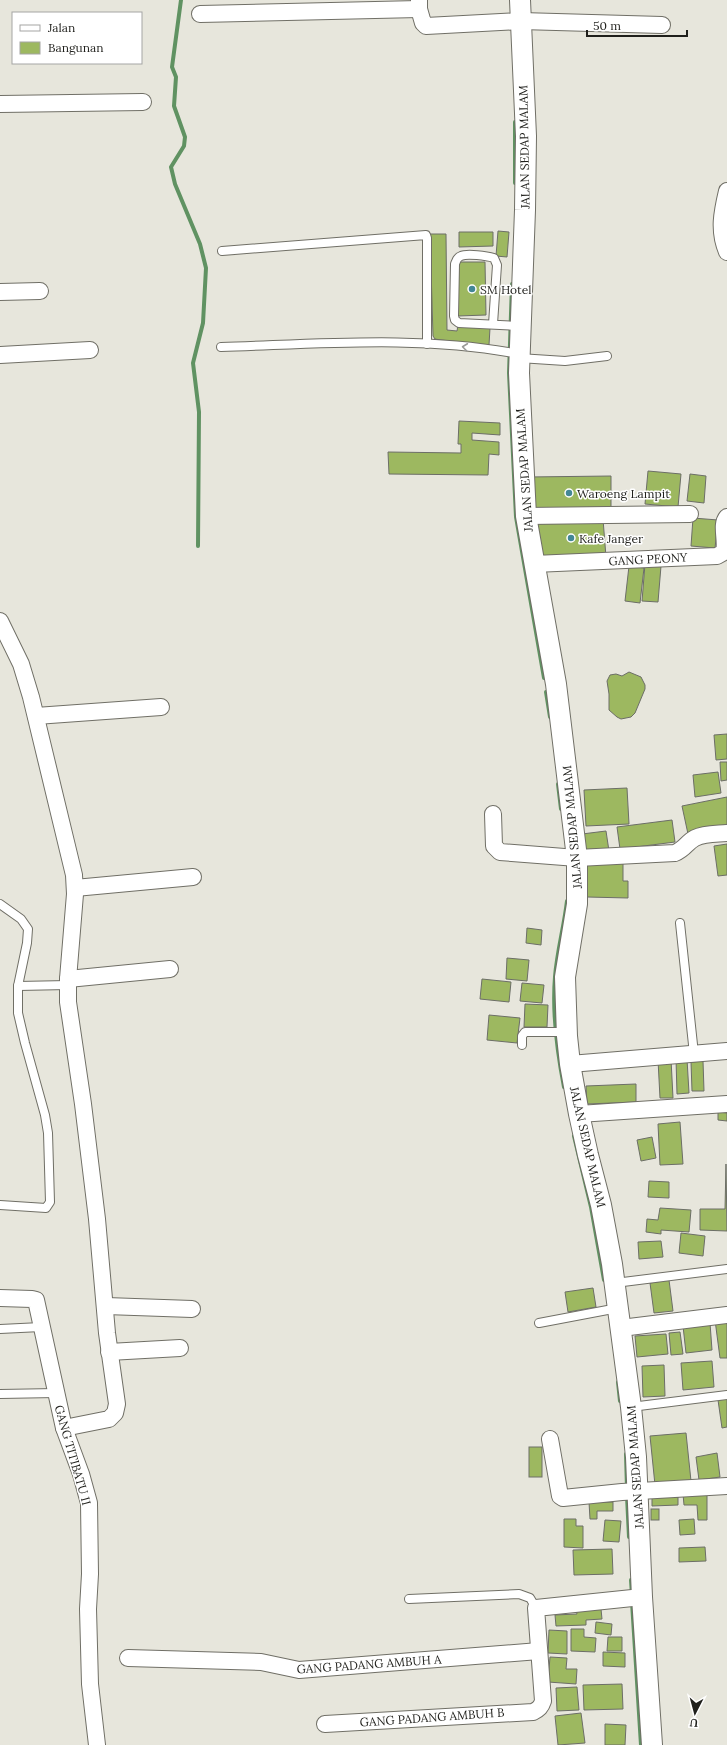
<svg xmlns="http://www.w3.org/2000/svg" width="727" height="1745" font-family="Lora,serif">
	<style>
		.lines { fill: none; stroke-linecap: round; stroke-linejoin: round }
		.stream { stroke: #609262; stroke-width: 4 }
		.building { fill: #9db860; stroke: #6c6e67 }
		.service-casing { stroke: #706f66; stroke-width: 10 }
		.minor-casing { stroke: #706f66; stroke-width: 18 }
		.tertiary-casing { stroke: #706f66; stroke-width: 22 }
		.service { stroke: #fff; stroke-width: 8 }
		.minor { stroke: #fff; stroke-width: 16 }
		.tertiary { stroke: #fff; stroke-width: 20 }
		.oneway { stroke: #9a9a98 }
		.poi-dot { fill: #438795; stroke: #fff; stroke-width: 1.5 }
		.labels { text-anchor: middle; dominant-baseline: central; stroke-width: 3; stroke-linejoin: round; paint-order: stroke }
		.street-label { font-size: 12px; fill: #1f1f1b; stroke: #fff }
		.poi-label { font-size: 12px; fill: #1f1f1b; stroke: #fff; text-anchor: start }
	</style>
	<rect width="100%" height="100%" fill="#e7e6dc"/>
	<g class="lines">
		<g class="stream">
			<path d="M 181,0 L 172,67 L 176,77 L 174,106 L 185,137 L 184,146 L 171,167 L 175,184 L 200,244 L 206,268 L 203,323 L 193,363 L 199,412 L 198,546"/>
			<path d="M 515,183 L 515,122"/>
			<path d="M 512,284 L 509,373 L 516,517 L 544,678"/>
			<path d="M 546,692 L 550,717"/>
			<path d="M 558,784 L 561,809"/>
			<path d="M 564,1087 C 557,1051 552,1013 555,977 C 557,951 564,927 567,901"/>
			<path d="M 574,1136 L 591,1207 L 604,1280"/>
			<path d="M 618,1382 L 620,1401"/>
			<path d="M 626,1454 L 627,1489"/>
			<path d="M 627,1496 L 629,1537"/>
			<path d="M 631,1580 L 632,1595"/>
			<path d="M 632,1602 L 641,1745"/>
		</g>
	</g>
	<g class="building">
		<path d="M 498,231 L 509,232 L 507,257 L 496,256 Z"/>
		<path d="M 459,232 L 493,232 L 493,246 L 459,247 Z"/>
		<path d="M 430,234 L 446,234 L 447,330 L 457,331 L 458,325 L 490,328 L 489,345 L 441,340 L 435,339 L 433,336 Z"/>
		<path d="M 458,262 L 485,262 L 486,315 L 458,316 Z"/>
		<path d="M 459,421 L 500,423 L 500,435 L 472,433 L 472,440 L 499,442 L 499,455 L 489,454 L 488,475 L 389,474 L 388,452 L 461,453 L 461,444 L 458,444 Z"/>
		<path d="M 648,471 L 681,474 L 678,507 L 645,504 Z"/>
		<path d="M 690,474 L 706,476 L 704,503 L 687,501 Z"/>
		<path d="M 611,476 L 611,509 L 528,510 L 527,477 Z"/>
		<path d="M 693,518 L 718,520 L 715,548 L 691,546 Z"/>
		<path d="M 603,519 L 606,557 L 542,559 L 535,520 Z"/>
		<path d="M 645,564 L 661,566 L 658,602 L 642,601 Z"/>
		<path d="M 629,566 L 644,568 L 640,603 L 625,601 Z"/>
		<path d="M 629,672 L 641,677 L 645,685 L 645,689 L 635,713 L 631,717 L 621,719 L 617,717 L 609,710 L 609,694 L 607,681 L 610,675 L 616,674 L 622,676 Z"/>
		<path d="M 727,734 L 727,759 L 716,760 L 714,735 Z"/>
		<path d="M 720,762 L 727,762 L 727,780 L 721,781 Z"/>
		<path d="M 718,772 L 721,793 L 695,797 L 693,775 Z"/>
		<path d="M 627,788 L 629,824 L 586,826 L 584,790 Z"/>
		<path d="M 727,797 L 727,826 L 688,834 L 682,806 Z"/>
		<path d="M 672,820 L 675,842 L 620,849 L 617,827 Z"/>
		<path d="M 606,831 L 609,851 L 585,855 L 582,834 Z"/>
		<path d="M 727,844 L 727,875 L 718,876 L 714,846 Z"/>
		<path d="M 587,862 L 623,863 L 623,881 L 628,881 L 628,898 L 587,897 Z"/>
		<path d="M 527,928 L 542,930 L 541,945 L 526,943 Z"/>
		<path d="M 507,958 L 529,960 L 527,981 L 506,979 Z"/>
		<path d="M 482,979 L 511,982 L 509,1002 L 480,999 Z"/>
		<path d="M 522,983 L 544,985 L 542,1003 L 520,1001 Z"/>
		<path d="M 525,1004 L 548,1005 L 547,1027 L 524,1027 Z"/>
		<path d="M 489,1015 L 520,1018 L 517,1043 L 487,1040 Z"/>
		<path d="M 671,1059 L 673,1098 L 660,1098 L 658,1060 Z"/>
		<path d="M 676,1059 L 687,1059 L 689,1093 L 677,1094 Z"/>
		<path d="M 703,1061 L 704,1091 L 692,1091 L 691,1062 Z"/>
		<path d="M 636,1084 L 636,1102 L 587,1104 L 586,1086 Z"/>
		<path d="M 718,1112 L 727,1113 L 727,1121 L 718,1120 Z"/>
		<path d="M 680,1122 L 683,1164 L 660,1165 L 658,1124 Z"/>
		<path d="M 652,1137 L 656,1158 L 641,1161 L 637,1140 Z"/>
		<path d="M 726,1164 L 727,1231 L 700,1230 L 700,1209 L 725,1209 Z"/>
		<path d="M 649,1181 L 669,1182 L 669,1198 L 648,1197 Z"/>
		<path d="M 660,1208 L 691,1210 L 689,1232 L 661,1230 L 661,1234 L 646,1232 L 647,1219 L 658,1220 Z"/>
		<path d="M 681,1233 L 705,1236 L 703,1256 L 679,1253 Z"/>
		<path d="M 661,1241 L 663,1257 L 639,1259 L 638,1242 Z"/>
		<path d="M 669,1280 L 673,1311 L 654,1313 L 650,1283 Z"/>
		<path d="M 593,1288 L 596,1307 L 568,1312 L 565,1292 Z"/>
		<path d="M 727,1319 L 727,1358 L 720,1358 L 715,1320 Z"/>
		<path d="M 710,1323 L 712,1350 L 686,1353 L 683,1326 Z"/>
		<path d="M 680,1332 L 683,1354 L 671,1355 L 669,1333 Z"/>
		<path d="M 666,1334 L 668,1354 L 637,1357 L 635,1336 Z"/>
		<path d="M 712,1361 L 714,1387 L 683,1390 L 681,1363 Z"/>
		<path d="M 664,1365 L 665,1396 L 643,1397 L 642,1366 Z"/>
		<path d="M 727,1399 L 727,1427 L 722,1428 L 718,1400 Z"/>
		<path d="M 686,1433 L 691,1481 L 655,1485 L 650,1436 Z"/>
		<rect x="529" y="1447" width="13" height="30"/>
		<path d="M 717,1453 L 720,1477 L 699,1480 L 696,1457 Z"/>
		<path d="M 707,1493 L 707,1520 L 698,1520 L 697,1505 L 684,1505 L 683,1494 Z"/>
		<path d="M 678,1497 L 678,1505 L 652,1506 L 652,1498 Z"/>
		<path d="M 589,1502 L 613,1502 L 613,1511 L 597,1511 L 597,1519 L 590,1519 Z"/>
		<rect x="651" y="1509" width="8" height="11"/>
		<path d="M 564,1519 L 576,1519 L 576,1526 L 583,1526 L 583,1548 L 564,1547 Z"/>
		<path d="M 694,1519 L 695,1534 L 680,1535 L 679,1520 Z"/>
		<path d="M 605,1520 L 621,1521 L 619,1542 L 603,1541 Z"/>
		<path d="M 705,1547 L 706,1561 L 679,1562 L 679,1548 Z"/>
		<path d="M 612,1549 L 613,1574 L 574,1575 L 573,1550 Z"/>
		<path d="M 601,1609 L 602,1619 L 586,1620 L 586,1625 L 556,1626 L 555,1615 L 577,1614 L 576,1610 Z"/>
		<path d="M 596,1622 L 612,1624 L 611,1635 L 595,1633 Z"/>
		<path d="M 571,1629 L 584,1629 L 584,1637 L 596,1638 L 595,1652 L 571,1651 Z"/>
		<path d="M 549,1630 L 567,1631 L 567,1654 L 548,1653 Z"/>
		<path d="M 608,1637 L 622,1637 L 622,1651 L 607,1651 Z"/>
		<path d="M 603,1652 L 625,1653 L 625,1667 L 603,1666 Z"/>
		<path d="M 550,1657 L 567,1658 L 566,1669 L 577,1669 L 576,1684 L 548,1682 Z"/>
		<path d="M 622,1684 L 623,1709 L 584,1710 L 583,1685 Z"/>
		<path d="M 577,1687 L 579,1710 L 557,1711 L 556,1688 Z"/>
		<path d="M 581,1713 L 585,1743 L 558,1745 L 555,1716 Z"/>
		<path d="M 605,1724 L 626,1725 L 625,1745 L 605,1745 Z"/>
	</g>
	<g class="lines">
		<g class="service-casing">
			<g id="service">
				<path d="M 222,251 L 426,235 L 427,238 L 427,344"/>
				<path d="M 493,324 L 497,265 L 494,258 C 487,256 467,253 461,256 C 457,257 456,261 455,264 L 454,316 L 455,320 L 459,323 L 520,326"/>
				<path d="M 221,347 C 320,344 422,335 519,354"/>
				<path d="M 519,358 L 565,361 L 607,356"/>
				<path d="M 0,904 L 21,919 L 28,929 L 27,943 L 18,986 L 18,1013 L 25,1043 L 45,1115 L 48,1133 L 50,1202 L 46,1208 L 0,1205"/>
				<path d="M 680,923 L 694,1054"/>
				<path d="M 18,986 L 68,985"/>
				<path d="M 522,1045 L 522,1036 L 525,1032 L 566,1032"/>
				<path d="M 615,1283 L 727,1269"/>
				<path d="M 539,1323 L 618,1308"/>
				<path d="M 0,1329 L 41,1327"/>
				<path d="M 0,1394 L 56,1393"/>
				<path d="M 631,1407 L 727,1395"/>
				<path d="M 409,1599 L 519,1594 L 530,1598 L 536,1608"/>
			</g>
		</g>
		<g class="minor-casing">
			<g id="minor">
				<path d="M 419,0 L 419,9 L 423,23 L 426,26 L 521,21 L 662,25"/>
				<path d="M 200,14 L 419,9"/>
				<path d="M 0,104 L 143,102"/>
				<path d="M 727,191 C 722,212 718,231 727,252"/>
				<path d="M 0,292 L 40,291"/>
				<path d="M 0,355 L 90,350"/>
				<path d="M 526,516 L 690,514"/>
				<path d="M 534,564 L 717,556 L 724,552 C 727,540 720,525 727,517"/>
				<path d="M 0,621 L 21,664 L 31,697 L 74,875 L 75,894 L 68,979 L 68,1002 L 83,1104 L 97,1219 L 107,1333 L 117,1404 L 115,1413 L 109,1419 L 64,1428"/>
				<path d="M 36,716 L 161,707"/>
				<path d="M 493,814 L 494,846 L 500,852 L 577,858 L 675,853 C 685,849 687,842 695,838 C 705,833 717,834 727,833"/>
				<path d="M 75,888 L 193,877"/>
				<path d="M 68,979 L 170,969"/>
				<path d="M 570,1064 L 727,1051"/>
				<path d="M 579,1114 L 727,1104"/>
				<path d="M 0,1298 L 32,1299 L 36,1300 L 64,1428 L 81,1474 L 89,1503 L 90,1574 L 88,1609 L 90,1684 L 97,1745"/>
				<path d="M 106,1306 L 192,1309"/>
				<path d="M 621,1328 L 727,1315"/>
				<path d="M 109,1352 L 180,1348"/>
				<path d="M 550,1439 L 560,1496 L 563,1498 L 622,1492 L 727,1486"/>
				<path d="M 128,1658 L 261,1662 L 299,1670 L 539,1651"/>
				<path d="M 325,1724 L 533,1712 C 539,1709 541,1707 543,1701 L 536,1608 L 642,1597"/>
			</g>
		</g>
		<g class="tertiary-casing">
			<path id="tertiary" d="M 520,0 L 526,136 L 525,210 L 519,373 L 526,516 L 556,684 L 577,858 L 577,904 L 565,977 L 567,1036 L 570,1064 L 579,1114 L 588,1155 L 601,1205 L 612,1264 L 631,1407 L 636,1457 L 642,1597 L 652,1745"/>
		</g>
		<use href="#service" class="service"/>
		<use href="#minor" class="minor"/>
		<use href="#tertiary" class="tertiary"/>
	</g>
	<defs><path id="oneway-chevron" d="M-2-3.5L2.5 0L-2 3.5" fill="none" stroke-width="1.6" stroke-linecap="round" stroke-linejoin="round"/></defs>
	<use class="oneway" href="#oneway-chevron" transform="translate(465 347) rotate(-173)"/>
	<g class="poi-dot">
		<circle cx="472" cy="289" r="4"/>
		<circle cx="569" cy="493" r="4"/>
		<circle cx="571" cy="538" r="4"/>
	</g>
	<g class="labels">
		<g class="street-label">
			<text transform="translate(524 147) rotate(-91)">JALAN SEDAP MALAM</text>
			<text transform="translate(524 470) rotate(-94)">JALAN SEDAP MALAM</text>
			<text transform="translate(648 559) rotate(-3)">GANG PEONY</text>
			<text transform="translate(572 827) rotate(-95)">JALAN SEDAP MALAM</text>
			<text transform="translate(588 1147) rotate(77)">JALAN SEDAP MALAM</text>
			<text transform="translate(73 1455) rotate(74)">GANG TITIBATU II</text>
			<text transform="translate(635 1467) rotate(-94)">JALAN SEDAP MALAM</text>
			<text transform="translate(369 1664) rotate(-4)">GANG PADANG AMBUH A</text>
			<text transform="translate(432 1717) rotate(-4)">GANG PADANG AMBUH B</text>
		</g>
		<g class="poi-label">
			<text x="480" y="289">SM Hotel</text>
			<text x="577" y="493">Waroeng Lampit</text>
			<text x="579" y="538">Kafe Janger</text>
		</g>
	</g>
	<rect x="12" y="12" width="130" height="52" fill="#ffffff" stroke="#a5a5a4"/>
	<rect x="20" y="25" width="20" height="6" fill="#ffffff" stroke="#a5a5a4"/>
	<text x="48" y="32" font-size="12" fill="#1f1f1b">Jalan</text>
	<rect x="20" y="42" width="20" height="12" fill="#9db860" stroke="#a5a5a4"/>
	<text x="48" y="52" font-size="12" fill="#1f1f1b">Bangunan</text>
	<g transform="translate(695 1713) rotate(186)" stroke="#ffffff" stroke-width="3" paint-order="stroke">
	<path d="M0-3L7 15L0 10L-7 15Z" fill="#1f1f1b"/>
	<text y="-6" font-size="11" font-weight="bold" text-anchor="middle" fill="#1f1f1b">U</text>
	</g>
	<path d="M587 30v6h100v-6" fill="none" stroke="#1f1f1b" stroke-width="2"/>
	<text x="593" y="30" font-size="12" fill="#1f1f1b" stroke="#ffffff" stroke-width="3" paint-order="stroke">50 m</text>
</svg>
